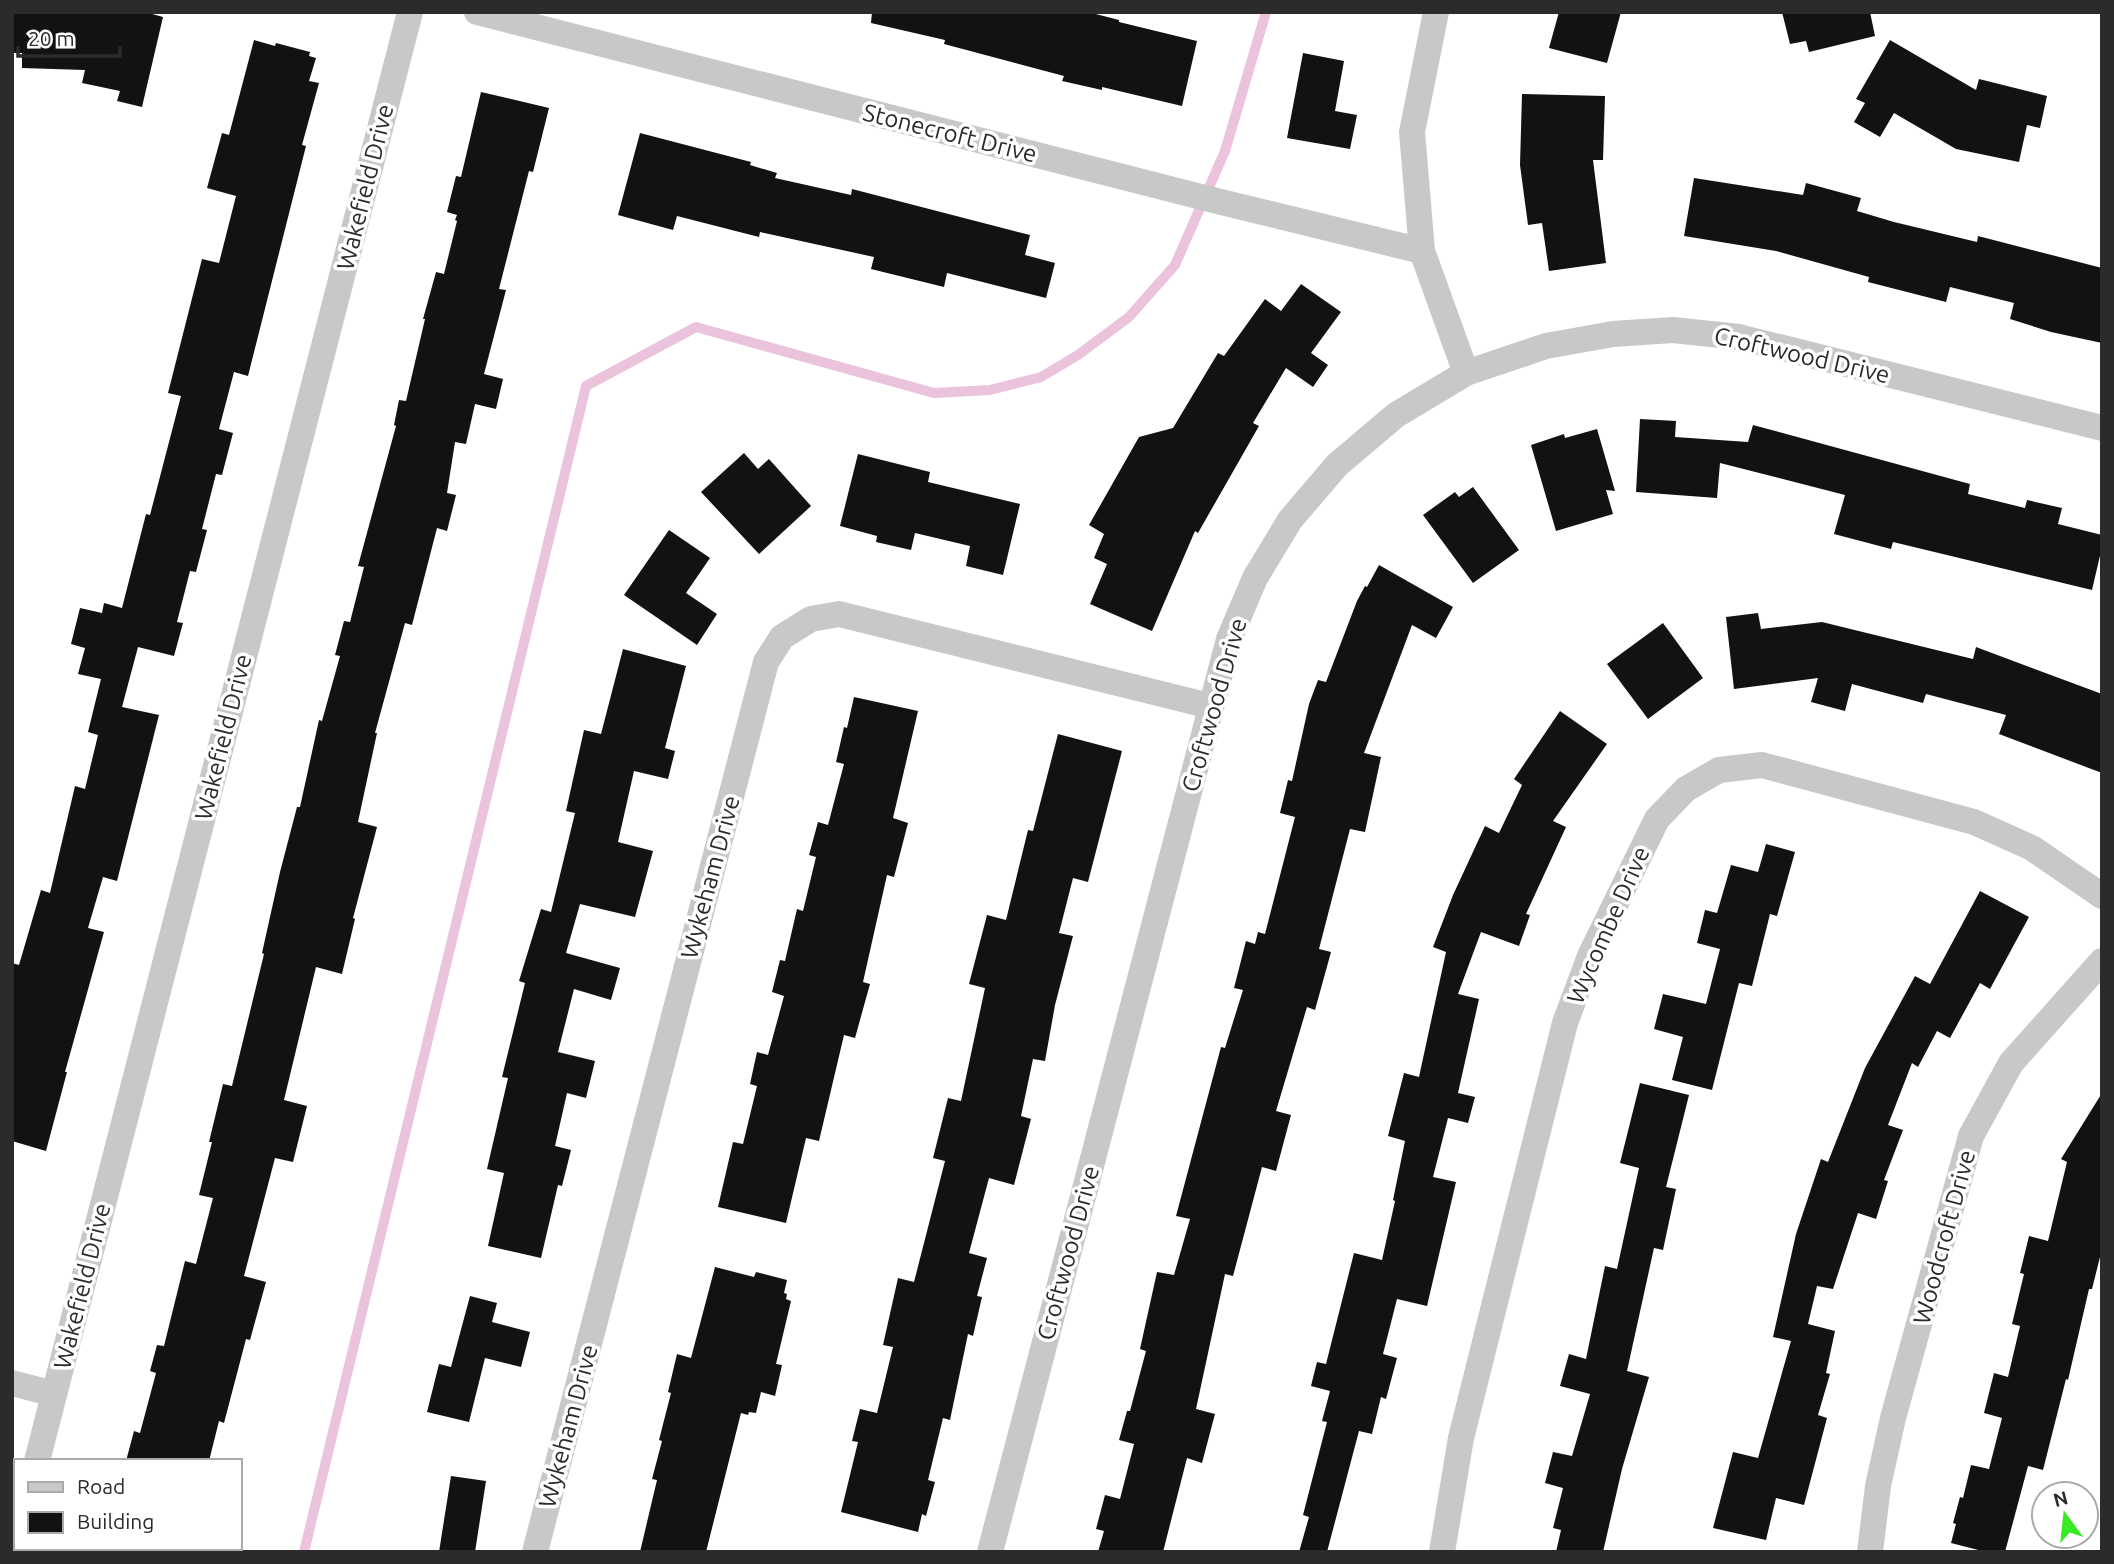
<svg xmlns="http://www.w3.org/2000/svg" width="2114" height="1564" font-family="Ubuntu,sans-serif">
	<style>
		.lines { fill: none; stroke-linecap: round; stroke-linejoin: round }
		.stream { stroke: #ebc3dc; stroke-width: 10 }
		.building { fill: #121212 }
		.street { stroke: #c8c8c8; stroke-width: 26 }
		.labels { text-anchor: middle; dominant-baseline: central; stroke-width: 7; stroke-linejoin: round; paint-order: stroke }
		.street-label { font-size: 24px; fill: #2b2b2b; stroke: #fff }
	</style>
	<rect width="100%" height="100%" fill="#fff"/>
	<g class="lines">
		<path class="stream" d="M 304,1552 L 586,386 L 696,327 L 934,393 L 990,390 L 1041,377 L 1078,355 L 1129,317 L 1175,265 L 1225,151 L 1266,12"/>
	</g>
	<g class="building">
		<path d="M 12,12 L 145,12 L 163,17 L 142,107 L 117,101 L 120,91 L 82,83 L 85,70 L 22,68 L 22,53 L 12,53 Z"/>
		<path d="M 872,12 L 1088,12 L 1119,20 L 1119,22 L 1197,41 L 1182,106 L 1102,87 L 1102,90 L 1062,81 L 1064,76 L 944,44 L 945,40 L 871,23 Z"/>
		<path d="M 1559,12 L 1621,12 L 1607,63 L 1549,48 Z"/>
		<path d="M 1782,12 L 1870,12 L 1875,36 L 1809,52 L 1806,41 L 1790,44 Z"/>
		<path d="M 254,40 L 275,46 L 276,43 L 310,52 L 309,56 L 316,58 L 309,81 L 319,83 L 302,145 L 306,146 L 248,376 L 234,372 L 219,429 L 233,433 L 222,475 L 216,474 L 202,529 L 207,530 L 196,572 L 190,571 L 177,622 L 183,623 L 174,656 L 138,647 L 122,707 L 159,715 L 117,881 L 103,877 L 88,928 L 104,932 L 65,1072 L 67,1072 L 46,1151 L 12,1141 L 12,963 L 19,965 L 41,890 L 50,893 L 75,786 L 85,789 L 98,735 L 88,732 L 101,679 L 78,674 L 85,648 L 71,644 L 80,608 L 102,613 L 104,603 L 122,608 L 146,514 L 150,515 L 181,396 L 168,393 L 202,259 L 219,263 L 236,196 L 207,188 L 222,133 L 229,135 Z"/>
		<path d="M 1890,40 L 1976,90 L 1979,79 L 2047,96 L 2040,128 L 2027,125 L 2019,162 L 1956,149 L 1894,113 L 1880,137 L 1854,122 L 1865,103 L 1856,99 Z"/>
		<path d="M 1303,53 L 1344,61 L 1335,111 L 1357,115 L 1350,149 L 1287,138 Z"/>
		<path d="M 481,92 L 549,108 L 533,172 L 529,171 L 499,289 L 506,290 L 484,374 L 503,379 L 496,409 L 475,404 L 466,444 L 455,442 L 447,493 L 456,495 L 447,531 L 437,528 L 412,625 L 405,623 L 375,733 L 377,733 L 358,822 L 377,827 L 353,918 L 355,919 L 342,974 L 316,967 L 284,1100 L 307,1106 L 293,1162 L 275,1158 L 244,1276 L 266,1282 L 250,1340 L 246,1339 L 224,1423 L 219,1421 L 209,1461 L 126,1461 L 134,1431 L 140,1433 L 156,1373 L 150,1371 L 157,1345 L 164,1346 L 185,1261 L 196,1264 L 213,1198 L 199,1195 L 212,1142 L 209,1142 L 223,1084 L 232,1086 L 264,954 L 262,953 L 280,872 L 297,807 L 300,807 L 319,720 L 322,721 L 340,656 L 335,655 L 344,621 L 350,622 L 364,567 L 358,566 L 396,426 L 394,425 L 399,400 L 406,401 L 425,319 L 423,319 L 436,272 L 444,274 L 457,221 L 455,220 L 457,215 L 447,212 L 456,176 L 461,177 Z"/>
		<path d="M 1522,94 L 1605,96 L 1603,160 L 1593,160 L 1606,263 L 1549,271 L 1542,223 L 1528,225 L 1520,165 Z"/>
		<path d="M 640,133 L 751,162 L 750,165 L 777,173 L 775,178 L 851,195 L 852,189 L 1030,235 L 1025,255 L 1055,263 L 1046,298 L 947,273 L 944,287 L 871,269 L 874,257 L 760,232 L 759,237 L 677,216 L 673,230 L 618,215 Z"/>
		<path d="M 1694,178 L 1803,195 L 1806,183 L 1861,198 L 1857,211 L 1894,222 L 1977,242 L 1978,236 L 2102,268 L 2102,343 L 2051,332 L 2010,319 L 2014,303 L 1950,287 L 1946,302 L 1868,282 L 1869,277 L 1776,251 L 1684,236 Z"/>
		<path d="M 1301,284 L 1341,312 L 1311,353 L 1328,365 L 1313,387 L 1286,368 L 1253,423 L 1259,426 L 1198,533 L 1195,531 L 1152,631 L 1090,604 L 1107,564 L 1094,558 L 1104,534 L 1089,525 L 1139,437 L 1173,428 L 1218,353 L 1224,356 L 1265,299 L 1281,311 Z"/>
		<path d="M 1640,419 L 1676,421 L 1675,437 L 1748,442 L 1753,425 L 1970,484 L 1968,494 L 2025,508 L 2027,500 L 2062,508 L 2058,524 L 2102,535 L 2102,547 L 2092,590 L 1893,542 L 1891,549 L 1834,534 L 1845,495 L 1720,463 L 1717,498 L 1636,492 Z"/>
		<path d="M 1597,429 L 1615,491 L 1606,490 L 1613,514 L 1556,531 L 1531,445 L 1564,434 L 1565,438 Z"/>
		<path d="M 744,453 L 758,469 L 769,459 L 811,506 L 759,554 L 701,492 Z"/>
		<path d="M 858,454 L 930,472 L 928,482 L 1020,504 L 1003,575 L 966,566 L 970,546 L 915,533 L 911,550 L 876,542 L 877,536 L 840,526 Z"/>
		<path d="M 1473,487 L 1519,550 L 1473,583 L 1423,515 L 1455,492 L 1459,497 Z"/>
		<path d="M 669,530 L 710,558 L 686,593 L 717,614 L 697,645 L 624,595 Z"/>
		<path d="M 1379,565 L 1453,607 L 1436,638 L 1412,625 L 1364,753 L 1381,757 L 1365,832 L 1350,829 L 1319,949 L 1331,952 L 1315,1010 L 1307,1007 L 1276,1111 L 1291,1115 L 1276,1171 L 1262,1167 L 1233,1276 L 1225,1274 L 1196,1409 L 1215,1414 L 1202,1463 L 1187,1458 L 1163,1552 L 1098,1552 L 1104,1531 L 1096,1529 L 1105,1495 L 1120,1499 L 1134,1444 L 1119,1440 L 1127,1411 L 1130,1411 L 1146,1351 L 1140,1349 L 1157,1272 L 1174,1275 L 1190,1219 L 1176,1216 L 1221,1047 L 1225,1048 L 1243,990 L 1234,988 L 1246,941 L 1255,944 L 1258,932 L 1265,934 L 1295,817 L 1280,813 L 1288,780 L 1292,781 L 1309,704 L 1318,680 L 1326,682 L 1357,601 L 1365,586 L 1367,587 Z"/>
		<path d="M 1758,613 L 1761,629 L 1822,622 L 1973,659 L 1976,647 L 2102,694 L 2102,773 L 1999,734 L 2006,715 L 1926,694 L 1923,703 L 1852,684 L 1845,711 L 1811,702 L 1818,678 L 1734,689 L 1726,617 Z"/>
		<path d="M 1663,623 L 1703,678 L 1648,719 L 1607,664 Z"/>
		<path d="M 623,649 L 686,666 L 665,748 L 675,751 L 668,779 L 634,771 L 618,842 L 653,851 L 635,917 L 580,904 L 566,953 L 620,968 L 611,1000 L 574,989 L 558,1052 L 595,1061 L 586,1098 L 567,1093 L 555,1146 L 571,1150 L 562,1186 L 558,1185 L 541,1258 L 488,1246 L 504,1173 L 487,1169 L 508,1078 L 502,1077 L 525,983 L 519,981 L 541,909 L 551,912 L 575,813 L 566,811 L 584,730 L 601,734 Z"/>
		<path d="M 854,697 L 918,711 L 893,818 L 908,823 L 894,877 L 887,875 L 863,982 L 870,984 L 855,1038 L 844,1035 L 819,1141 L 806,1138 L 786,1223 L 718,1207 L 733,1142 L 743,1144 L 757,1086 L 750,1084 L 757,1052 L 768,1055 L 784,996 L 772,992 L 780,960 L 785,961 L 797,909 L 803,911 L 816,857 L 809,855 L 818,822 L 828,825 L 844,764 L 836,762 L 844,727 L 847,728 Z"/>
		<path d="M 1560,711 L 1607,744 L 1553,821 L 1566,827 L 1526,914 L 1530,915 L 1519,946 L 1481,932 L 1458,994 L 1479,999 L 1458,1093 L 1475,1097 L 1468,1123 L 1448,1118 L 1433,1177 L 1456,1182 L 1427,1306 L 1397,1299 L 1383,1354 L 1397,1358 L 1386,1399 L 1381,1397 L 1372,1434 L 1359,1431 L 1327,1552 L 1299,1552 L 1309,1517 L 1303,1515 L 1327,1422 L 1322,1421 L 1330,1391 L 1311,1386 L 1317,1362 L 1326,1364 L 1354,1253 L 1382,1260 L 1395,1201 L 1393,1200 L 1405,1141 L 1388,1136 L 1404,1073 L 1419,1077 L 1446,952 L 1433,947 L 1453,895 L 1485,826 L 1499,833 L 1522,785 L 1514,779 Z"/>
		<path d="M 1058,734 L 1122,751 L 1088,882 L 1073,878 L 1059,933 L 1073,936 L 1055,1005 L 1045,1061 L 1033,1059 L 1021,1116 L 1031,1119 L 1014,1185 L 989,1178 L 969,1253 L 987,1258 L 977,1296 L 982,1297 L 973,1336 L 968,1334 L 950,1420 L 943,1418 L 928,1480 L 935,1482 L 926,1516 L 922,1514 L 918,1532 L 841,1512 L 858,1442 L 852,1441 L 860,1409 L 877,1413 L 893,1347 L 883,1345 L 898,1278 L 914,1282 L 945,1161 L 933,1158 L 948,1098 L 961,1101 L 985,988 L 969,984 L 987,915 L 1006,920 L 1028,830 L 1033,831 Z"/>
		<path d="M 1766,844 L 1795,852 L 1777,916 L 1770,914 L 1752,986 L 1739,983 L 1712,1090 L 1672,1080 L 1683,1037 L 1654,1029 L 1663,994 L 1706,1004 L 1720,949 L 1697,943 L 1705,910 L 1717,913 L 1731,865 L 1758,872 Z"/>
		<path d="M 1980,891 L 2029,917 L 1990,989 L 1980,983 L 1950,1038 L 1937,1031 L 1918,1067 L 1912,1063 L 1888,1125 L 1903,1130 L 1884,1180 L 1888,1181 L 1876,1219 L 1858,1213 L 1833,1289 L 1817,1286 L 1808,1324 L 1835,1331 L 1826,1373 L 1830,1374 L 1818,1415 L 1827,1418 L 1804,1505 L 1776,1498 L 1766,1540 L 1713,1528 L 1733,1452 L 1758,1458 L 1791,1341 L 1773,1337 L 1796,1234 L 1821,1159 L 1828,1162 L 1865,1068 L 1915,976 L 1930,984 Z"/>
		<path d="M 1640,1083 L 1689,1095 L 1666,1187 L 1676,1189 L 1663,1250 L 1654,1248 L 1627,1371 L 1649,1377 L 1622,1469 L 1603,1552 L 1556,1552 L 1561,1530 L 1553,1528 L 1563,1488 L 1545,1483 L 1553,1452 L 1572,1456 L 1590,1394 L 1560,1386 L 1569,1354 L 1586,1359 L 1605,1266 L 1617,1269 L 1639,1168 L 1620,1163 Z"/>
		<path d="M 2102,1093 L 2102,1249 L 2092,1289 L 2089,1289 L 2068,1380 L 2066,1379 L 2043,1470 L 2028,1466 L 2005,1552 L 1986,1552 L 1951,1543 L 1956,1524 L 1953,1523 L 1960,1497 L 1963,1498 L 1971,1465 L 1989,1469 L 2002,1418 L 1984,1413 L 1994,1373 L 2008,1377 L 2020,1326 L 2012,1324 L 2024,1274 L 2020,1273 L 2029,1236 L 2048,1241 L 2067,1162 L 2061,1159 Z"/>
		<path d="M 715,1267 L 754,1277 L 756,1272 L 787,1280 L 784,1293 L 787,1294 L 786,1299 L 791,1301 L 776,1364 L 782,1365 L 775,1396 L 761,1392 L 756,1413 L 749,1412 L 748,1415 L 741,1413 L 706,1552 L 640,1552 L 657,1480 L 652,1479 L 662,1441 L 659,1440 L 671,1393 L 668,1392 L 677,1354 L 691,1358 Z"/>
		<path d="M 470,1296 L 497,1303 L 492,1322 L 530,1332 L 521,1367 L 485,1358 L 469,1422 L 427,1412 L 439,1364 L 451,1367 Z"/>
		<path d="M 451,1476 L 486,1481 L 475,1552 L 439,1552 Z"/>
	</g>
	<g class="lines">
		<g class="street">
			<path d="M 477,12 L 1217,201 L 1422,251"/>
			<path d="M 1436,12 L 1412,132 L 1422,251 L 1466,373"/>
			<path d="M 12,1383 L 54,1394"/>
			<path d="M 37,1461 L 410,12"/>
			<path d="M 14,1552 L 16,1544"/>
			<path d="M 535,1552 L 766,662 L 782,637 L 811,619 L 839,614 L 1210,706"/>
			<path d="M 990,1552 L 1229,639 L 1255,578 L 1290,520 L 1337,465 L 1396,415 L 1466,373 L 1546,346 L 1613,334 L 1673,330 L 1739,337 L 2102,428"/>
			<path d="M 1442,1552 L 1461,1438 L 1565,1023 L 1590,956 L 1657,819 L 1686,789 L 1719,770 L 1762,765 L 1974,822 L 2032,848 L 2102,896"/>
			<path d="M 1870,1552 L 1878,1486 L 1893,1418 L 1971,1136 L 2011,1063 L 2102,961"/>
		</g>
	</g>
	<g class="labels">
		<g class="street-label">
			<text transform="translate(950 133) rotate(14)">Stonecroft Drive</text>
			<text transform="translate(365 187) rotate(-76)">Wakefield Drive</text>
			<text transform="translate(1802 355) rotate(13)">Croftwood Drive</text>
			<text transform="translate(1214 705) rotate(-74)">Croftwood Drive</text>
			<text transform="translate(223 737) rotate(-76)">Wakefield Drive</text>
			<text transform="translate(710 877) rotate(-75)">Wykeham Drive</text>
			<text transform="translate(1608 925) rotate(-66)">Wycombe Drive</text>
			<text transform="translate(1944 1237) rotate(-75)">Woodcroft Drive</text>
			<text transform="translate(1068 1253) rotate(-75)">Croftwood Drive</text>
			<text transform="translate(82 1286) rotate(-76)">Wakefield Drive</text>
			<text transform="translate(568 1426) rotate(-75)">Wykeham Drive</text>
		</g>
	</g>
	<rect width="2114" height="1564" fill="none" stroke="#2b2b2b" stroke-width="28"/>
	<rect x="14" y="1459" width="228" height="91" fill="#ffffff" stroke="#aaaaaa" stroke-width="2"/>
	<rect x="28" y="1482" width="35" height="10" fill="#c8c8c8" stroke="#aaaaaa" stroke-width="2"/>
	<text x="77" y="1494" font-size="21" fill="#2b2b2b">Road</text>
	<rect x="28" y="1512" width="35" height="21" fill="#121212" stroke="#aaaaaa" stroke-width="2"/>
	<text x="77" y="1529" font-size="21" fill="#2b2b2b">Building</text>
	<g transform="translate(2065 1515) rotate(345)"><circle r="33" fill="#ffffff" stroke="#aaaaaa" stroke-width="2"/>
	<path d="M0-5L12 26L0 18L-12 26Z" fill="#38ea26"/>
	<text y="-10" font-size="19" font-weight="bold" text-anchor="middle" fill="#2b2b2b">N</text>
	</g>
	<path d="M18 46v10h102v-10" fill="none" stroke="#2b2b2b" stroke-width="3.5"/>
	<text x="28" y="46" font-size="21" fill="#2b2b2b" stroke="#ffffff" stroke-width="5" paint-order="stroke">20 m</text>
</svg>
